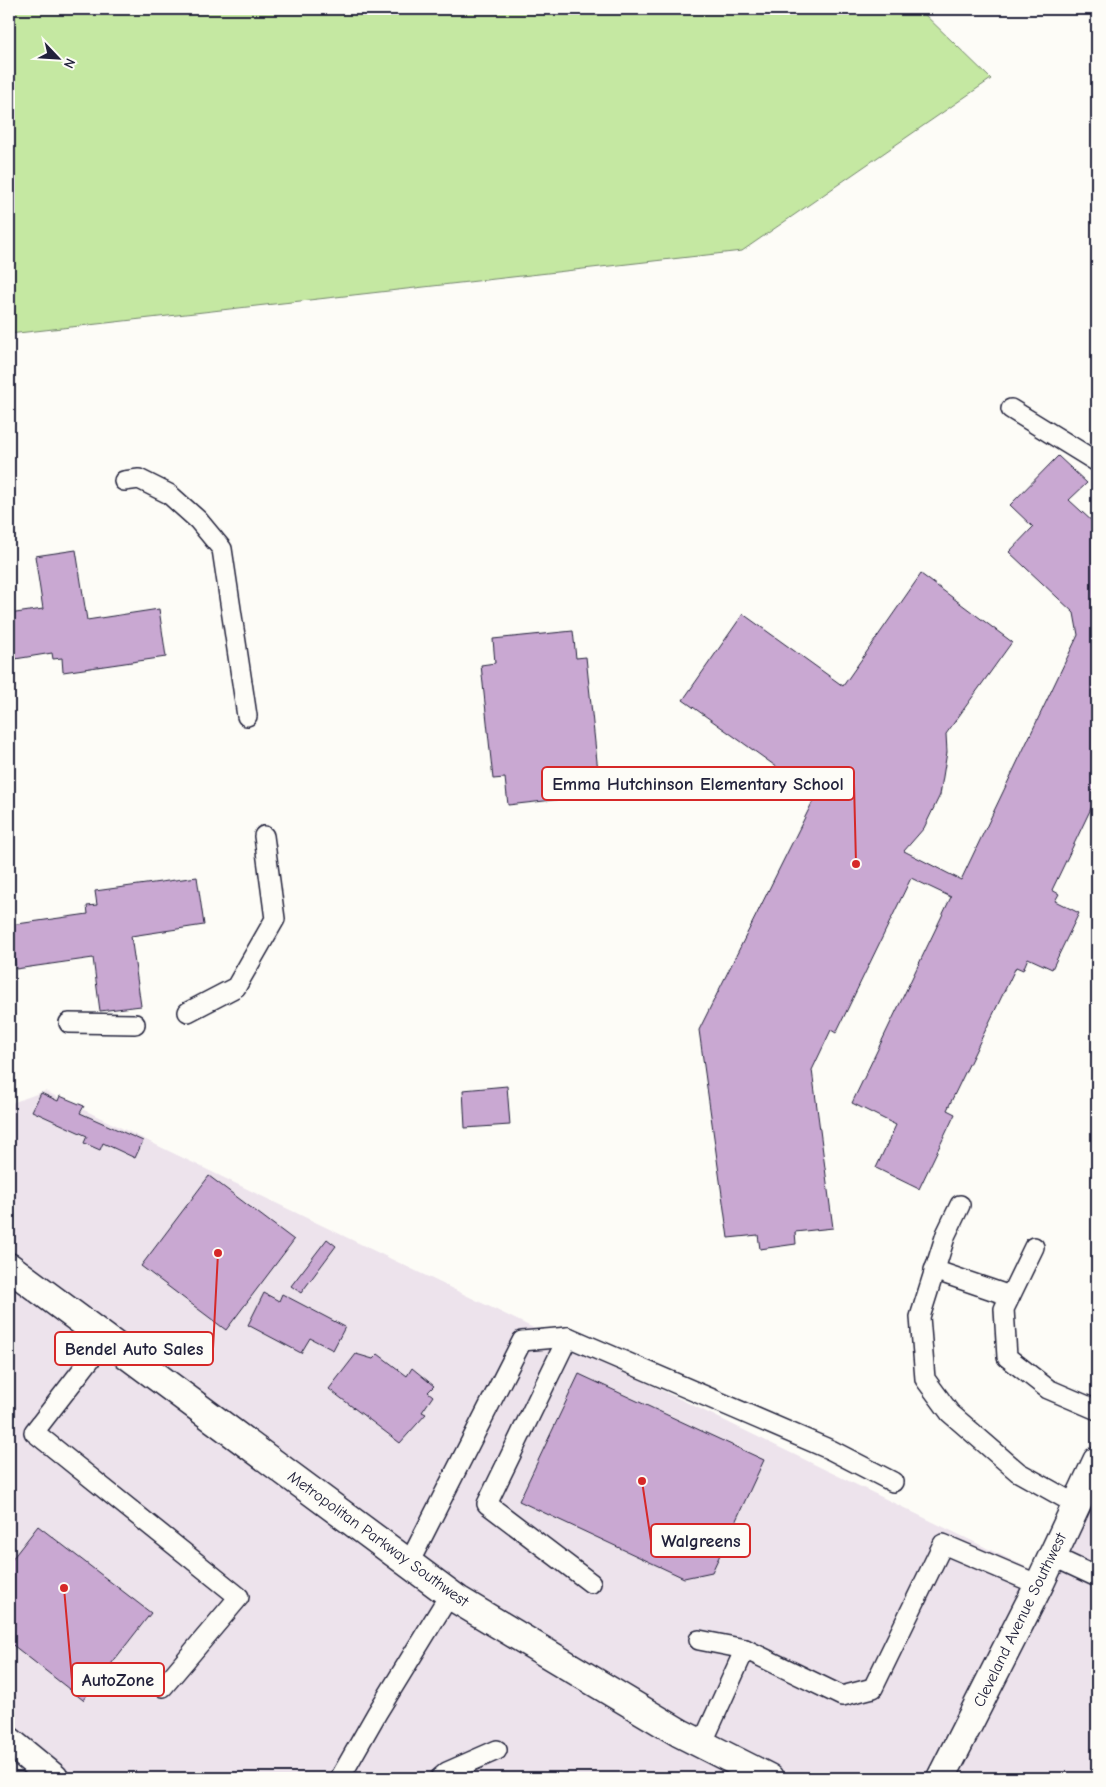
<svg xmlns="http://www.w3.org/2000/svg" width="1106" height="1787" font-family="'Comic Neue',sans-serif">
	<style>
		.built { fill: #ede3ec }
		.green { fill: #c5e8a2; stroke: #74856e }
		.building { fill: #c9a8d2; stroke: #22223b }
		.lines { fill: none; stroke-linecap: round; stroke-linejoin: round }
		.service-casing { stroke: #22223b; stroke-width: 22 }
		.minor-casing { stroke: #22223b; stroke-width: 31 }
		.secondary-casing { stroke: #22223b; stroke-width: 31 }
		.primary-casing { stroke: #22223b; stroke-width: 31 }
		.service { stroke: #fdfcf7; stroke-width: 19 }
		.minor { stroke: #fdfcf7; stroke-width: 28 }
		.secondary { stroke: #fdfcf7; stroke-width: 28 }
		.primary { stroke: #fdfcf7; stroke-width: 28 }
		.labels { text-anchor: middle; dominant-baseline: central; stroke-width: 5; stroke-linejoin: round; paint-order: stroke }
		.street-label { font-size: 16px; fill: #22223b; stroke: #fdfcf7 }
		.leader { fill: none; stroke: #d62828; stroke-width: 2 }
		.callout-dot { fill: #d62828; stroke: #fdfcf7; stroke-width: 2 }
		.callout { fill: #fdfcf7; stroke: #d62828; stroke-width: 2 }
		.callout-label { font-size: 18px; text-anchor: middle; font-weight: bold; fill: #22223b }
	</style>
	<rect width="100%" height="100%" fill="#fdfcf7"/>
	<filter id="ink" filterUnits="userSpaceOnUse"><feTurbulence type="fractalNoise" baseFrequency=".02" numOctaves="2"/><feDisplacementMap in="SourceGraphic" scale="10" xChannelSelector="R" yChannelSelector="G"/><feConvolveMatrix kernelMatrix="1 2 1 2 8 2 1 2 1" color-interpolation-filters="sRGB"/></filter>
	<g filter="url(#ink)">
		<path class="built" d="M 45,1091 L 1034,1571 L 1097,1453 L 1097,1778 L 60,1778 L 9,1735 L 9,1104 Z"/>
		<path class="green" d="M 9,9 L 919,9 L 991,79 L 742,251 L 9,334 Z"/>
		<g class="building">
			<path d="M 1058,456 L 1087,483 L 1069,500 L 1094,523 L 1097,520 L 1097,796 L 1052,890 L 1059,894 L 1055,901 L 1079,913 L 1052,969 L 1028,958 L 1023,970 L 1016,967 L 947,1110 L 955,1114 L 919,1189 L 876,1168 L 896,1125 L 852,1103 L 951,897 L 911,878 L 836,1033 L 831,1030 L 812,1070 L 833,1228 L 795,1232 L 796,1244 L 760,1249 L 758,1235 L 728,1238 L 699,1030 L 816,795 L 683,700 L 743,614 L 843,686 L 921,574 L 1012,642 L 946,734 L 947,752 L 940,795 L 924,828 L 904,851 L 961,880 L 1078,635 L 1074,613 L 1009,552 L 1033,527 L 1010,505 Z"/>
			<path d="M 76,550 L 87,620 L 159,609 L 166,657 L 63,672 L 62,658 L 53,659 L 52,653 L 9,660 L 9,614 L 43,609 L 35,556 Z"/>
			<path d="M 573,631 L 576,658 L 586,657 L 598,771 L 588,772 L 590,796 L 508,805 L 505,778 L 493,779 L 481,665 L 495,663 L 493,639 Z"/>
			<path d="M 197,877 L 204,925 L 131,936 L 141,1006 L 100,1011 L 93,958 L 16,969 L 10,925 L 88,914 L 87,906 L 97,905 L 95,891 Z"/>
			<path d="M 507,1086 L 510,1125 L 465,1128 L 463,1090 Z"/>
			<path d="M 41,1093 L 58,1101 L 60,1096 L 84,1106 L 80,1113 L 143,1141 L 135,1158 L 103,1143 L 100,1150 L 84,1143 L 87,1136 L 32,1111 Z"/>
			<path d="M 209,1176 L 294,1240 L 226,1330 L 141,1266 Z"/>
			<path d="M 327,1239 L 336,1246 L 301,1293 L 291,1286 Z"/>
			<path d="M 264,1293 L 279,1301 L 282,1294 L 345,1327 L 333,1350 L 310,1338 L 301,1353 L 248,1325 Z"/>
			<path d="M 356,1354 L 373,1359 L 378,1354 L 407,1376 L 412,1368 L 434,1386 L 428,1392 L 433,1396 L 422,1412 L 426,1414 L 400,1443 L 329,1389 Z"/>
			<path d="M 579,1374 L 764,1460 L 712,1572 L 684,1578 L 519,1501 Z"/>
			<path d="M 38,1526 L 151,1613 L 83,1700 L 9,1642 L 9,1563 Z"/>
		</g>
		<g class="lines">
			<g class="service-casing">
				<g id="service">
					<path d="M 1011,409 L 1097,462"/>
					<path d="M 124,481 L 139,479 L 169,494 L 198,520 L 222,549 L 247,716"/>
					<path d="M 188,1012 L 236,987 L 275,919 L 264,836"/>
					<path d="M 69,1023 L 135,1024"/>
					<path d="M 960,1205 L 946,1234 L 920,1317 L 925,1379 L 950,1413 L 1018,1472 L 1077,1505"/>
					<path d="M 1034,1247 L 1004,1309 L 1007,1357 L 1048,1389 L 1097,1410"/>
					<path d="M 934,1270 L 1010,1296"/>
					<path d="M 106,1339 L 34,1432 L 239,1597 L 163,1687"/>
					<path d="M 1052,1556 L 1097,1577"/>
					<path d="M 409,1563 L 522,1341 L 568,1337"/>
					<path d="M 591,1583 L 487,1504 L 568,1337 L 831,1450 L 893,1482"/>
					<path d="M 699,1640 L 745,1649 L 842,1696 L 873,1688 L 943,1544 L 1039,1585"/>
					<path d="M 702,1744 L 745,1649"/>
					<path d="M 340,1778 L 377,1713 L 450,1594"/>
					<path d="M 440,1778 L 447,1772 L 497,1750"/>
				</g>
			</g>
			<g class="minor-casing">
				<path id="minor" d="M 9,1741 L 54,1778"/>
			</g>
			<g class="secondary-casing">
				<path id="secondary" d="M 941,1778 L 1039,1585 L 1097,1461"/>
			</g>
			<g class="primary-casing">
				<path id="primary" d="M 9,1267 L 458,1600 L 680,1733 L 769,1778"/>
			</g>
			<use href="#service" class="service"/>
			<use href="#minor" class="minor"/>
			<use href="#secondary" class="secondary"/>
			<use href="#primary" class="primary"/>
		</g>
	</g>
	<g class="labels">
		<g class="street-label">
			<text transform="translate(378 1539) rotate(36)">Metropolitan Parkway Southwest</text>
			<text transform="translate(1020 1620) rotate(-64)">Cleveland Avenue Southwest</text>
		</g>
	</g>
	<path class="leader" d="M856 864L854 783M218 1253L213 1349M642 1481L651 1541M64 1588L72 1680"/>
	<g class="callout-dot">
		<circle cx="856" cy="864" r="5"/>
		<circle cx="218" cy="1253" r="5"/>
		<circle cx="642" cy="1481" r="5"/>
		<circle cx="64" cy="1588" r="5"/>
	</g>
	<g class="callout">
		<rect x="542" y="767" width="312" height="33" rx="5"/>
		<rect x="55" y="1332" width="158" height="33" rx="5"/>
		<rect x="651" y="1524" width="99" height="33" rx="5"/>
		<rect x="72" y="1663" width="92" height="33" rx="5"/>
	</g>
	<g class="callout-label">
		<text x="698" y="790">Emma Hutchinson Elementary School</text>
		<text x="134" y="1355">Bendel Auto Sales</text>
		<text x="701" y="1547">Walgreens</text>
		<text x="118" y="1686">AutoZone</text>
	</g>
	<rect width="1106" height="1787" fill="none" stroke="#fdfcf7" stroke-width="30"/>
	<rect x="15" y="15" width="1076" height="1757" fill="none" stroke="#22223b" stroke-width="2" filter="url(#ink)"/>
	<g transform="translate(58 58) rotate(115)" stroke="#fdfcf7" stroke-width="4" paint-order="stroke">
	<path d="M0-4L9 19L0 12L-9 19Z" fill="#22223b"/>
	<text y="-8" font-size="14" font-weight="bold" text-anchor="middle" fill="#22223b">N</text>
	</g>
</svg>
